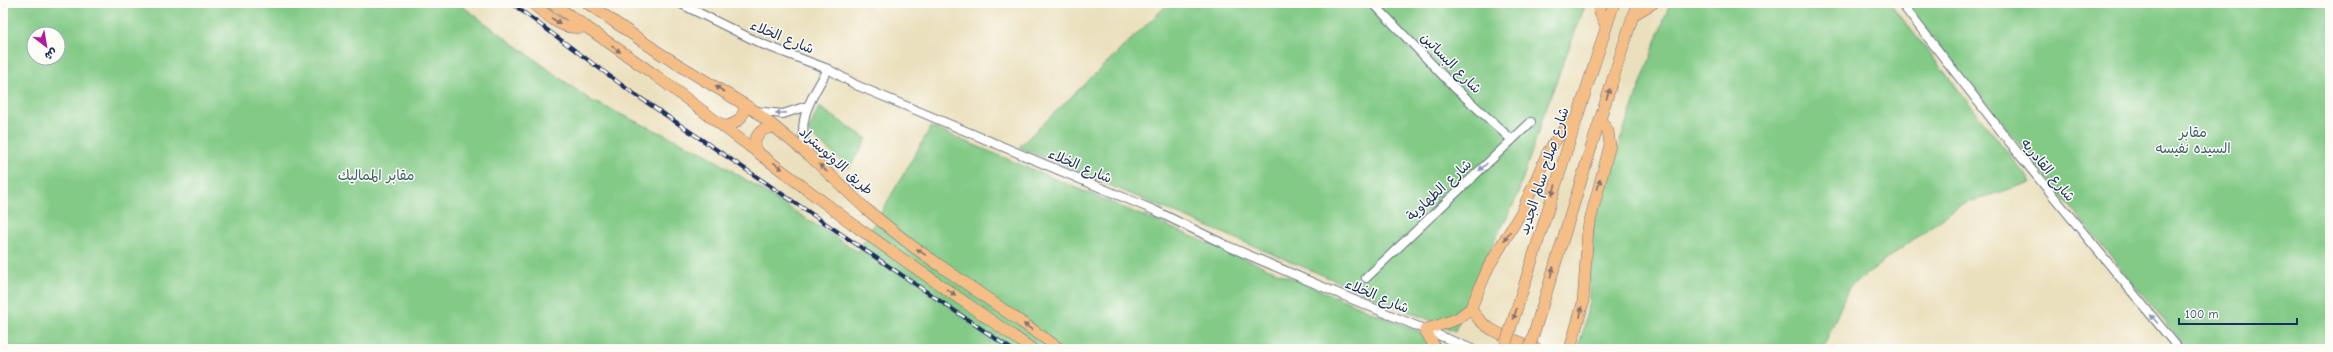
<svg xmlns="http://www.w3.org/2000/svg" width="2333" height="352" font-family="'Comic Neue','Playpen Sans Arabic',sans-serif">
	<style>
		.green { fill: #82ca86; stroke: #4e7c72; fill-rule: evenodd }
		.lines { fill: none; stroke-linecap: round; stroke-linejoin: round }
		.minor-casing { stroke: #646d7f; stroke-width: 10 }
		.highway-casing { stroke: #646d7f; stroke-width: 12 }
		.minor { stroke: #fff; stroke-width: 8 }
		.highway { stroke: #f6be87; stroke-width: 11 }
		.rail-casing { stroke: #1b2f5e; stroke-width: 4 }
		.rail { stroke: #fdfcf7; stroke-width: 2.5; stroke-dasharray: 8; stroke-linecap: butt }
		.highway-bridge-casing { stroke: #646d7f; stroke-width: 12; stroke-linecap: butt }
		.highway-bridge { stroke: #f6be87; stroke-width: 11 }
		.oneway { fill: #7e6f70 }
		.oneway2 { fill: #8d97ae }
		.labels { text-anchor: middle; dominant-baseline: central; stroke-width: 3; stroke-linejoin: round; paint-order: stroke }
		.street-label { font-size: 14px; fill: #1b2f5e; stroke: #fdfcf7 }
		.park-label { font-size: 14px; fill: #3a5e6a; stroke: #fdfcf7 }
	</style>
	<rect width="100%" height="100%" fill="#fdfcf7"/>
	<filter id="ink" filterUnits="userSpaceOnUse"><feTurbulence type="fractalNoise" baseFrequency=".025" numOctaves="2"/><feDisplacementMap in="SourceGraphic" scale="8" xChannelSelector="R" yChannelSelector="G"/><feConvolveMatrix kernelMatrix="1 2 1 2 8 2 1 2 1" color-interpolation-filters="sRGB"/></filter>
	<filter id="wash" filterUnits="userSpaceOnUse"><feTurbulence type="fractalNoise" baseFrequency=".012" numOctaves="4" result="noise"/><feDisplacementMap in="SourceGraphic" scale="16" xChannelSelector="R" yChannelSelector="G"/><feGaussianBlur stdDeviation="0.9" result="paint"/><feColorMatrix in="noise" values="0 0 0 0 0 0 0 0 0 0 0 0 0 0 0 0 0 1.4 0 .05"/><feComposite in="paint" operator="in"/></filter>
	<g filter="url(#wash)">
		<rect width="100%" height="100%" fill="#ebe0bd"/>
		<g class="green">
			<path d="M 3,3 L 458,3 L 590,100 L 706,154 L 858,252 L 931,127 L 1439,340 L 1441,349 L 3,349 ZM 34,34 L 58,34 L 58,58 L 34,58 Z"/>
			<path d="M 1169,3 L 1586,3 L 1545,111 L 1516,199 L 1478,273 L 1455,331 L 1019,147 Z"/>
			<path d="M 1670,3 L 1890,3 L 2031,182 L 1960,205 L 1849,287 L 1823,349 L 1581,349 L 1579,344 L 1583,332 L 1589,300 L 1590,240 L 1601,193 Z"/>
			<path d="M 1904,3 L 2330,3 L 2330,349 L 2187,349 Z"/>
			<path d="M 819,107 L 867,139 L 849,168 L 808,132 Z"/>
		</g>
	</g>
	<g filter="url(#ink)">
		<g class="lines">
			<g class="minor-casing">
				<g id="minor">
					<path d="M 679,3 L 762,44 L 828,69 L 856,85 L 1156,211 L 1230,247 L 1330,290 L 1472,349"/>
					<path d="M 1373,3 L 1454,87 L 1512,140"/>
					<path d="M 1901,3 L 2022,158 L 2179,349"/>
					<path d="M 755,111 L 783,114 L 807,106"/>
					<path d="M 809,153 C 793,122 813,96 828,69"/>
					<path d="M 1366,278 L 1531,122"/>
				</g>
			</g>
			<g class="highway-casing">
				<g id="highway">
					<path d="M 532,3 C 548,16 562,31 584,27"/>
					<path d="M 552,3 L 655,75 L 858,228 L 1032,349"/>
					<path d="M 587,3 L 661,54 L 755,111 L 810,156 L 866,209 L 912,246 L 1060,349"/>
					<path d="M 1598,3 L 1600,13 L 1606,26"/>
					<path d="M 1633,15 L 1653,3"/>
					<path d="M 723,126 C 735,126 746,117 744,104"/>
					<path d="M 1570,140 L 1614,3"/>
					<path d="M 1592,145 L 1637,3"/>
					<path d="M 756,150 C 752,136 762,126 776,128"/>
					<path d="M 1471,308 C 1482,332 1514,339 1537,349"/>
					<path d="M 1436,349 L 1425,330 L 1457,319 L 1471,308 L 1489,266 L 1522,211 L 1548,152 L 1560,134 L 1576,119"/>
					<path d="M 1570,349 L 1583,303 L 1588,228 L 1610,145 L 1608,131 L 1600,119"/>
				</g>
			</g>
			<use href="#minor" class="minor"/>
			<use href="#highway" class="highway"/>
			<g class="rail-casing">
				<path id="rail" d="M 511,3 L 630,91 L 1011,349"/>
			</g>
			<use href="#rail" class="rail"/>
			<g class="highway-bridge-casing">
				<g id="highway-bridge">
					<path d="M 1504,349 L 1570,140"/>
					<path d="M 1529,349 L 1592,145"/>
				</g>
			</g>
			<use href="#highway-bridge" class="highway-bridge"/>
		</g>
		<defs><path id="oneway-solid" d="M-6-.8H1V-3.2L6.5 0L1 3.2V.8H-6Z"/></defs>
		<g class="oneway">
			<use href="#oneway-solid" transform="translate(556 21) rotate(33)"/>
			<use href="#oneway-solid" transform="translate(616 49) rotate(34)"/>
			<use href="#oneway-solid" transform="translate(720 89) rotate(-148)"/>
			<use href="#oneway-solid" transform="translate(1608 94) rotate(-72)"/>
			<use href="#oneway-solid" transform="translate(778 166) rotate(37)"/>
			<use href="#oneway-solid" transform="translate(823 168) rotate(-136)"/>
			<use href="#oneway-solid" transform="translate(1599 184) rotate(-74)"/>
			<use href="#oneway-solid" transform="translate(1554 190) rotate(107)"/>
			<use href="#oneway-solid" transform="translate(1507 236) rotate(125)"/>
			<use href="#oneway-solid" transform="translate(921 252) rotate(-145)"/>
			<use href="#oneway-solid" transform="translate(1552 272) rotate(-73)"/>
			<use href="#oneway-solid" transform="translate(951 292) rotate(35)"/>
			<use href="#oneway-solid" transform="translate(1581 312) rotate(-79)"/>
			<use href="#oneway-solid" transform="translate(1515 314) rotate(107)"/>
			<use href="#oneway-solid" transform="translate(1028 327) rotate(-145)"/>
		</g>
		<g class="oneway2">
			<use href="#oneway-solid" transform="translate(781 113) rotate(179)"/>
			<use href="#oneway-solid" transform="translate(1483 167) rotate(137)"/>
			<use href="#oneway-solid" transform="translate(2154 319) rotate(-130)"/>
		</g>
	</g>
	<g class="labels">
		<g class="street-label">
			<text transform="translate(782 37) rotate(22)">شارع الخلاء</text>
			<text transform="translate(1451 63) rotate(45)">شارع البساتين</text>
			<text transform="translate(836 161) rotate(42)">طريق الاوتوستراد</text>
			<text transform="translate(1080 166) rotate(23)">شارع الخلاء</text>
			<text transform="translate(2048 170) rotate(51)">شارع القادريه</text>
			<text transform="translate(1544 171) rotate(-72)">شارع صلاح سالم الجديد</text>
			<text transform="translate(1439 190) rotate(-43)">شارع الطهاوية</text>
			<text transform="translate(1377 296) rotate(23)">شارع الخلاء</text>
		</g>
		<g class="park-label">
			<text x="2193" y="132">مقابر<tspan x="2193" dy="16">السيده نفيسه</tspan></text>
			<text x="376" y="175">مقابر المماليك</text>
		</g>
	</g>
	<rect width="2333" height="352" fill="none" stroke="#fdfcf7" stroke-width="16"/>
	<g transform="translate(46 46) rotate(149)"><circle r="19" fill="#fdfcf7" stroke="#a3aaba"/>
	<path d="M0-3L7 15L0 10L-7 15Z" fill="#b5179e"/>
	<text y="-6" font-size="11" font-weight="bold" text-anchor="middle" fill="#1b2f5e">ش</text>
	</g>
	<path d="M2179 318v6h118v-6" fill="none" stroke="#1b2f5e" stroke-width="2"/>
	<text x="2185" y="318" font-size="12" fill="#1b2f5e" stroke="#fdfcf7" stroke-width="3" paint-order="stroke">100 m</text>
</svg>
